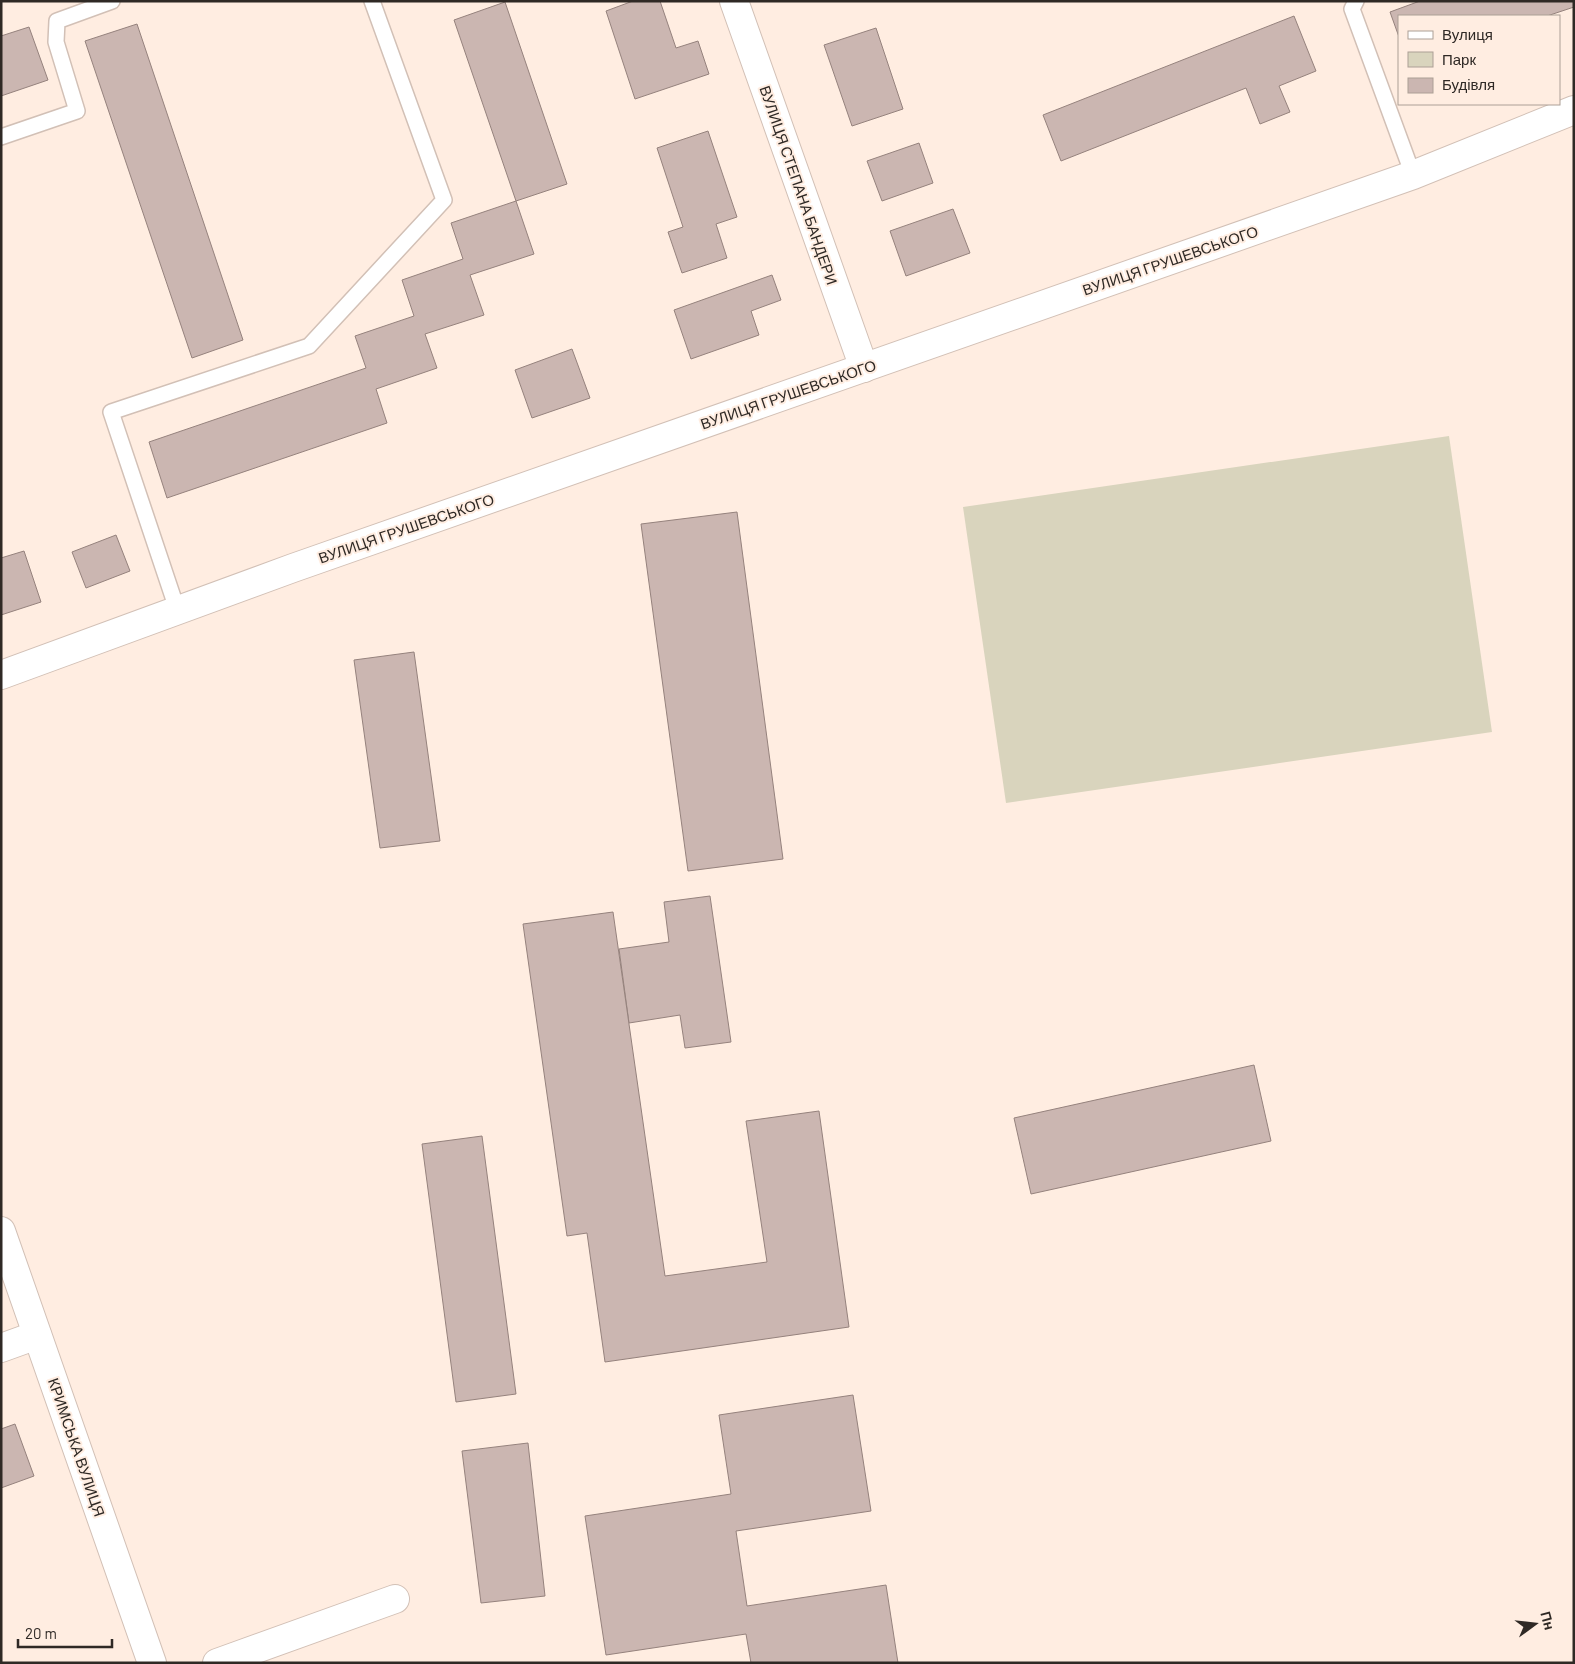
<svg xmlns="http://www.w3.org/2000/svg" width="1575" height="1664" font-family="Barlow,sans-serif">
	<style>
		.green { fill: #d9d4bd }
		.building { fill: #cbb6b1; stroke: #95827d }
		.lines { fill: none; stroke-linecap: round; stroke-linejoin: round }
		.lane-casing { stroke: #d2c0b6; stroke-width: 18 }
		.street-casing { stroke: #d2c0b6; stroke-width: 30 }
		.secondary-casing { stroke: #d2c0b6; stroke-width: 30 }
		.lane { stroke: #fff; stroke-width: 15 }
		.street { stroke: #fff; stroke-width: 28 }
		.secondary { stroke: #fff; stroke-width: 28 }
		.labels { text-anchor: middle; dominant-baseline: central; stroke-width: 4; stroke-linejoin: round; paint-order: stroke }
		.street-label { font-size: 15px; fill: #2f2925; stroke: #ffede1 }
	</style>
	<rect width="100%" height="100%" fill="#ffede1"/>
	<path class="green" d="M 1449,436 L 1492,732 L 1006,803 L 963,507 Z"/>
	<g class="building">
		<path d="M 633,1 L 660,1 L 676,48 L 698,41 L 709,74 L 635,99 L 606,11 Z"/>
		<path d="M 1420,1 L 1574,1 L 1574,7 L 1547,16 L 1399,16 L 1399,37 L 1390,12 Z"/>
		<path d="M 505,2 L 567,184 L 516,201 L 454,20 Z"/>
		<path d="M 1294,16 L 1316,71 L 1279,86 L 1290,112 L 1260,124 L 1246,88 L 1061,161 L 1043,115 Z"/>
		<path d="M 137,24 L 243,340 L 192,358 L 85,41 Z"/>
		<path d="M 29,27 L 48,80 L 1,96 L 1,36 Z"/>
		<path d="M 876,28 L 903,109 L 852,126 L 824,45 Z"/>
		<path d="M 708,131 L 737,217 L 716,224 L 727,258 L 682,273 L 668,232 L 683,227 L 657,148 Z"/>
		<path d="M 919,143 L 933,183 L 882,201 L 867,161 Z"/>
		<path d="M 516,201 L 534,254 L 470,275 L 484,315 L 425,334 L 437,368 L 376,389 L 387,423 L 167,498 L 149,442 L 366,368 L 355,336 L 414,316 L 402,280 L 463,259 L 451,223 Z"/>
		<path d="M 953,209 L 970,253 L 906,276 L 890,231 Z"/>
		<path d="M 772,275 L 781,300 L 751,311 L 759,335 L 691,359 L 674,310 Z"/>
		<path d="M 572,349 L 590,398 L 532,418 L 515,370 Z"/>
		<path d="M 737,512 L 783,859 L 688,871 L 641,524 Z"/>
		<path d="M 116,535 L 130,571 L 86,588 L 72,552 Z"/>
		<path d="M 24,551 L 41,602 L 1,615 L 1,558 Z"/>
		<path d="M 414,652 L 440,841 L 380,848 L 354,660 Z"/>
		<path d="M 710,896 L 731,1042 L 685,1048 L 680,1015 L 629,1023 L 619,949 L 669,942 L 664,902 Z"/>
		<path d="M 613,912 L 665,1276 L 767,1262 L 746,1121 L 819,1111 L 849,1327 L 605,1362 L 587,1233 L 567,1236 L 523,924 Z"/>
		<path d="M 1254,1065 L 1271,1141 L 1031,1194 L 1014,1118 Z"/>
		<path d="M 482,1136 L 516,1394 L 456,1402 L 422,1144 Z"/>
		<path d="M 853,1395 L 871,1511 L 736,1531 L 747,1606 L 886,1585 L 898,1663 L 751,1663 L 746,1634 L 606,1655 L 585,1516 L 731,1494 L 719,1415 Z"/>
		<path d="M 15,1424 L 34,1476 L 1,1488 L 1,1429 Z"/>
		<path d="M 528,1443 L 545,1596 L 481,1603 L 462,1451 Z"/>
	</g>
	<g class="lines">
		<g class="lane-casing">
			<g id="lane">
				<path d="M 1356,1 L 1352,9 L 1413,175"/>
				<path d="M 1,137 L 77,111 L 56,42 L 57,21 L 112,1"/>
				<path d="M 177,609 L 111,412 L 309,346 L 444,200 L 372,1"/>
			</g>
		</g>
		<g class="street-casing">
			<g id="street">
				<path d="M 734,1 L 864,368"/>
				<path d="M 1,1231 L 152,1663"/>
				<path d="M 1,1348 L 37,1335"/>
				<path d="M 217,1663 L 395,1599"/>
			</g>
		</g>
		<g class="secondary-casing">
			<path id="secondary" d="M 1,675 L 293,568 L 1413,175 L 1574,110"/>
		</g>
		<use href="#lane" class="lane"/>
		<use href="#street" class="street"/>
		<use href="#secondary" class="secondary"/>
	</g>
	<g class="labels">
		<g class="street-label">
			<text transform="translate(799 185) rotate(71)">ВУЛИЦЯ СТЕПАНА БАНДЕРИ</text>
			<text transform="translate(1170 260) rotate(-19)">ВУЛИЦЯ ГРУШЕВСЬКОГО</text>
			<text transform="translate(788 394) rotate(-19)">ВУЛИЦЯ ГРУШЕВСЬКОГО</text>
			<text transform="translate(406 528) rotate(-19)">ВУЛИЦЯ ГРУШЕВСЬКОГО</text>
			<text transform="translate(77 1447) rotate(71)">КРИМСЬКА ВУЛИЦЯ</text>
		</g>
	</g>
	<rect width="1575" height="1664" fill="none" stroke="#2f2925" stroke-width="5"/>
	<rect x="1398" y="15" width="162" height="90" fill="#ffede1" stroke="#ac9f96"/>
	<rect x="1408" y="31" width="25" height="8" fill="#ffffff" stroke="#ac9f96"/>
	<text x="1442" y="40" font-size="15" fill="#2f2925">Вулиця</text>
	<rect x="1408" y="52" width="25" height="15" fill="#d9d4bd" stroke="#ac9f96"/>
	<text x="1442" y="65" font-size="15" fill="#2f2925">Парк</text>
	<rect x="1408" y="78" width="25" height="15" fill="#cbb6b1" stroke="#ac9f96"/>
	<text x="1442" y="90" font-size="15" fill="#2f2925">Будівля</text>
	<g transform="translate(1535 1624) rotate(75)" stroke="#ffede1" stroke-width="4" paint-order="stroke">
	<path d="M0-4L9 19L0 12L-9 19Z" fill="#2f2925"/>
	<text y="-8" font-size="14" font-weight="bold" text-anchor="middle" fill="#2f2925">Пн</text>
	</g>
	<path d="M18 1639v8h94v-8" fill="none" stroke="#2f2925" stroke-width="2.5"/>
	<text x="25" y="1639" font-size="15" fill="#2f2925" stroke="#ffede1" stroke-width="4" paint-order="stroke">20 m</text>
</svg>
